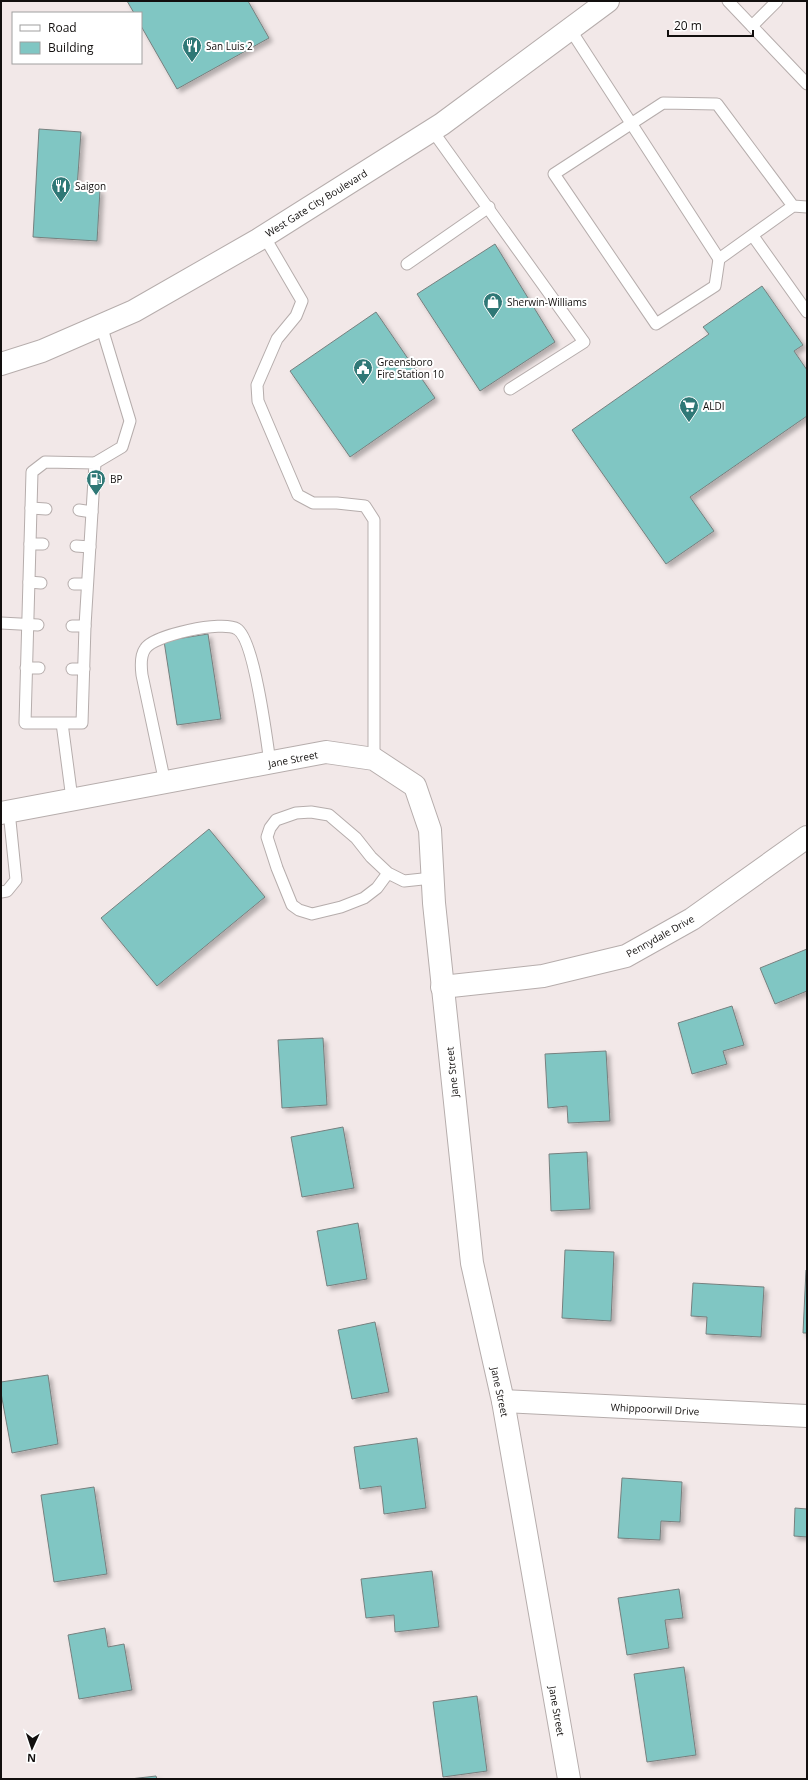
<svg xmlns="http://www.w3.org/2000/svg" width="808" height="1780" font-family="'Open Sans',sans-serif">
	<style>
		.building { fill: #80c6c3; stroke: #77807f; filter: url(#shadow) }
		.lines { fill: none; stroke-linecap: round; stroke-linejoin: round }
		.lane-casing { stroke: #b6adac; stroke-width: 13 }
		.street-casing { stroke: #b6adac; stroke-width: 24 }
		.primary-casing { stroke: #b6adac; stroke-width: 24 }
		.lane { stroke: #fff; stroke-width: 11 }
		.street { stroke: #fff; stroke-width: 22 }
		.primary { stroke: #fff; stroke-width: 22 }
		.labels { text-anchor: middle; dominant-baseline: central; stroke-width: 4; stroke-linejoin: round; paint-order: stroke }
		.poi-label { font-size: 10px; fill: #120f0e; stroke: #fff; text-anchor: start }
		.street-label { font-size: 10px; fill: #120f0e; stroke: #fff }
	</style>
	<defs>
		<filter id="shadow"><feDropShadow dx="3.5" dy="3.5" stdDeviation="2" flood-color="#0004"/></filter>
	</defs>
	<rect width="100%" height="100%" fill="#f2e8e8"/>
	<g class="building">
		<path d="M 127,1 L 248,1 L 269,38 L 177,89 L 141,26 L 141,13 L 134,13 Z"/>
		<path d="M 39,129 L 81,132 L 77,188 L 100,190 L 97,241 L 33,237 Z"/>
		<path d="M 495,244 L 555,342 L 480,391 L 417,294 Z"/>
		<path d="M 762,286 L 803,345 L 794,351 L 807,370 L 807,416 L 690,497 L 714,531 L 666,564 L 572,430 L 709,334 L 703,327 Z"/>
		<path d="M 376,312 L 435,398 L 350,457 L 290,371 Z"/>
		<path d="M 208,634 L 221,719 L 177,725 L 164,641 Z"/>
		<path d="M 209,829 L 265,897 L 157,986 L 101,918 Z"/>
		<path d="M 807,949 L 807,991 L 775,1004 L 760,968 Z"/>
		<path d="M 732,1006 L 744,1045 L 723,1051 L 727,1064 L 692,1074 L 678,1023 Z"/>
		<path d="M 323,1038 L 327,1105 L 282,1108 L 278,1040 Z"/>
		<path d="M 606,1051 L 610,1121 L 568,1123 L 567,1106 L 548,1108 L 545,1054 Z"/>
		<path d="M 343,1127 L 354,1188 L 302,1197 L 291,1137 Z"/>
		<path d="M 587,1152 L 590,1209 L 551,1211 L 549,1154 Z"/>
		<path d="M 358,1223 L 367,1279 L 327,1286 L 317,1231 Z"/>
		<path d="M 565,1250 L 614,1252 L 611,1321 L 562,1318 Z"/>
		<path d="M 806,1270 L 807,1271 L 807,1333 L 803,1333 Z"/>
		<path d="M 693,1283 L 764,1287 L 761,1337 L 706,1334 L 707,1317 L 691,1316 Z"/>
		<path d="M 375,1322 L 389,1392 L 352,1399 L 338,1330 Z"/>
		<path d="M 48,1375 L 58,1444 L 12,1453 L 1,1393 L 1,1382 Z"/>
		<path d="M 417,1438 L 426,1508 L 384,1514 L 381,1486 L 360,1489 L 354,1447 Z"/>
		<path d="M 622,1478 L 682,1482 L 680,1522 L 661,1521 L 660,1540 L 618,1538 Z"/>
		<path d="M 94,1487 L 107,1574 L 54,1582 L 41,1495 Z"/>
		<path d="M 795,1508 L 807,1509 L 807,1537 L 794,1536 Z"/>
		<path d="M 432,1571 L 439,1627 L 395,1632 L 394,1615 L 366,1618 L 361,1579 Z"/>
		<path d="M 679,1589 L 683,1618 L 665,1620 L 669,1648 L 627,1655 L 618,1598 Z"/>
		<path d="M 105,1628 L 108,1647 L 124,1644 L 132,1690 L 79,1699 L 68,1635 Z"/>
		<path d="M 684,1667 L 696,1755 L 647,1762 L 634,1674 Z"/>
		<path d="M 477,1696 L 487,1771 L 443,1777 L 433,1702 Z"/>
		<path d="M 156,1776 L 157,1779 L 130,1779 Z"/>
	</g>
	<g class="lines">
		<g class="lane-casing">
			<g id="lane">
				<path d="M 728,1 L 807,84"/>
				<path d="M 752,26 L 777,1"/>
				<path d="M 570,29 L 719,259"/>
				<path d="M 432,130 L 584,342 L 510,389"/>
				<path d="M 793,206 L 719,259 L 715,286 L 656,324 L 554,174 L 663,103 L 717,104 L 793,206 L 807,207"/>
				<path d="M 264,236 L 302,301 L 296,316 L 277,339 L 257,385 L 258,401 L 298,495 L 313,503 L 337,503 L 365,506 L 374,520 L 374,759"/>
				<path d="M 753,236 L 807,312"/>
				<path d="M 407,264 L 489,207"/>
				<path d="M 95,463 L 122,447 L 130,421 L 101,325"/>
				<path d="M 31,508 L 46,509"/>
				<path d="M 79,510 L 92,512"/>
				<path d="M 30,544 L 43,544"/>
				<path d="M 76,546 L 90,547"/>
				<path d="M 29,582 L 41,583"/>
				<path d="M 74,584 L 87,584"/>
				<path d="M 1,623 L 38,625"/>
				<path d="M 72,626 L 85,626"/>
				<path d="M 26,668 L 39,668"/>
				<path d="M 72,669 L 84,669"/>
				<path d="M 62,723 L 25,723 L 32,472 L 45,462 L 95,463 L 85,626 L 82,723 L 62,723 L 72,799"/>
				<path d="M 165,783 L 142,675 C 141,667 140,656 145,649 C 153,635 223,620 237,629 C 254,639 267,741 270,763"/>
				<path d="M 388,873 L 377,888 L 364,898 L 341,907 L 312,914 L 299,910 L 292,905 L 277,868 L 267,837 L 270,828 L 276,820 L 296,813 L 311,812 L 329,815 L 356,838 L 371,857 L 388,873 L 404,881 L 432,878"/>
				<path d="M 1,892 L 7,891 L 16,880 L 9,811"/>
			</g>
		</g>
		<g class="street-casing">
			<g id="street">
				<path d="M 1,813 L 326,752 L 374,759 L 415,786 L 430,830 L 434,903 L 472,1263 L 503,1401 L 569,1779"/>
				<path d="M 442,987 L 543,976 L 626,956 L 692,919 L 807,837"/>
				<path d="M 503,1401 L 807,1416"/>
			</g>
		</g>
		<g class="primary-casing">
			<path id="primary" d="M 1,364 L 42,351 L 134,311 L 258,240 L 442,124 L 608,1"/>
		</g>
		<use href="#lane" class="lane"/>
		<use href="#street" class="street"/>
		<use href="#primary" class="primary"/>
	</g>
	<defs>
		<g id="restaurant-pin" transform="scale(1)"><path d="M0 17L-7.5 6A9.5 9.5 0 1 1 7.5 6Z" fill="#2f7876" stroke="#fff"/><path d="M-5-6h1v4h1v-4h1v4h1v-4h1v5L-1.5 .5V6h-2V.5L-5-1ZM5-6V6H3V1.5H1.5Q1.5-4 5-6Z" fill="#fff"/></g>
		<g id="shop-pin" transform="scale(1)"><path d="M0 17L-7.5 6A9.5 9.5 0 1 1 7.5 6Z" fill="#2f7876" stroke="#fff"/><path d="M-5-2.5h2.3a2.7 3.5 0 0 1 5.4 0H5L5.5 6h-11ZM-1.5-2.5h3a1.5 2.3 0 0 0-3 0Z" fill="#fff"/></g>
		<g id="civic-pin" transform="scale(1)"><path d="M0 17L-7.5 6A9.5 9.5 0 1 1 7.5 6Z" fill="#2f7876" stroke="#fff"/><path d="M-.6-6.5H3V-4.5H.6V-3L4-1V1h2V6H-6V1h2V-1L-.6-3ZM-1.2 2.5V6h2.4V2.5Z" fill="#fff"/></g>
		<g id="supermarket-pin" transform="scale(1)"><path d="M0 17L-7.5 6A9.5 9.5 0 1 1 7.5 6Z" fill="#2f7876" stroke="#fff"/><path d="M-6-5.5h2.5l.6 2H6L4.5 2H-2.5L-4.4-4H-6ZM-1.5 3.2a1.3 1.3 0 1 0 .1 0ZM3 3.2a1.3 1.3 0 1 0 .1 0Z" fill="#fff"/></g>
		<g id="fuel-pin" transform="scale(1)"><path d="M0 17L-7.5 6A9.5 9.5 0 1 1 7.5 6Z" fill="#2f7876" stroke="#fff"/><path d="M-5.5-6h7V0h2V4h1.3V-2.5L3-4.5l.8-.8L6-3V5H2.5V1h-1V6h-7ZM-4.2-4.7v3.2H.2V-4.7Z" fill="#fff"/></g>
	</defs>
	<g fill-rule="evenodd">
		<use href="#restaurant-pin" x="192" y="46"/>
		<use href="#restaurant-pin" x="61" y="186"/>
		<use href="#shop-pin" x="493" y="302"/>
		<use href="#civic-pin" x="363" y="368"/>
		<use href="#supermarket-pin" x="689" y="406"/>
		<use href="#fuel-pin" x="96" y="479"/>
	</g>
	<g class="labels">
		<g class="poi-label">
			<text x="206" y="46">San Luis 2</text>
			<text x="75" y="186">Saigon</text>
			<text x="507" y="302">Sherwin-Williams</text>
			<text x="377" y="362">Greensboro<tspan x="377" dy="12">Fire Station 10</tspan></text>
			<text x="703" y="406">ALDI</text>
			<text x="110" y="479">BP</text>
		</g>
		<g class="street-label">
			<text transform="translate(316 203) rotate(-32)">West Gate City Boulevard</text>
			<text transform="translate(293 759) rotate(-11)">Jane Street</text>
			<text transform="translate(660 936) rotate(-29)">Pennydale Drive</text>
			<text transform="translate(452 1072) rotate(-96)">Jane Street</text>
			<text transform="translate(500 1392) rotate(78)">Jane Street</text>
			<text transform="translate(655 1409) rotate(3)">Whippoorwill Drive</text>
			<text transform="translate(557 1711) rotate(80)">Jane Street</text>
		</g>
	</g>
	<rect width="808" height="1780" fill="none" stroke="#120f0e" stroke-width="4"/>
	<rect x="12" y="12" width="130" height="52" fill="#ffffff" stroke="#a09f9f"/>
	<rect x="20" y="25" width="20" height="6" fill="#ffffff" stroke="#a09f9f"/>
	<text x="48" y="32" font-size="12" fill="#120f0e">Road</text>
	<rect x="20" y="42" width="20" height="12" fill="#80c6c3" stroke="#a09f9f"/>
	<text x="48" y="52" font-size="12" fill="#120f0e">Building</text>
	<g transform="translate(32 1748) rotate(183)" stroke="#ffffff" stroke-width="3" paint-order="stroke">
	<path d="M0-3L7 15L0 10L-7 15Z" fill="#120f0e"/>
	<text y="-6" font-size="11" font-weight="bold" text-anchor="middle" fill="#120f0e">N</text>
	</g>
	<path d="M668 30v6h85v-6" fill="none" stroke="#120f0e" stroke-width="2"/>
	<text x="674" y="30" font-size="12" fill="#120f0e" stroke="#ffffff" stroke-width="3" paint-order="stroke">20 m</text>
</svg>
